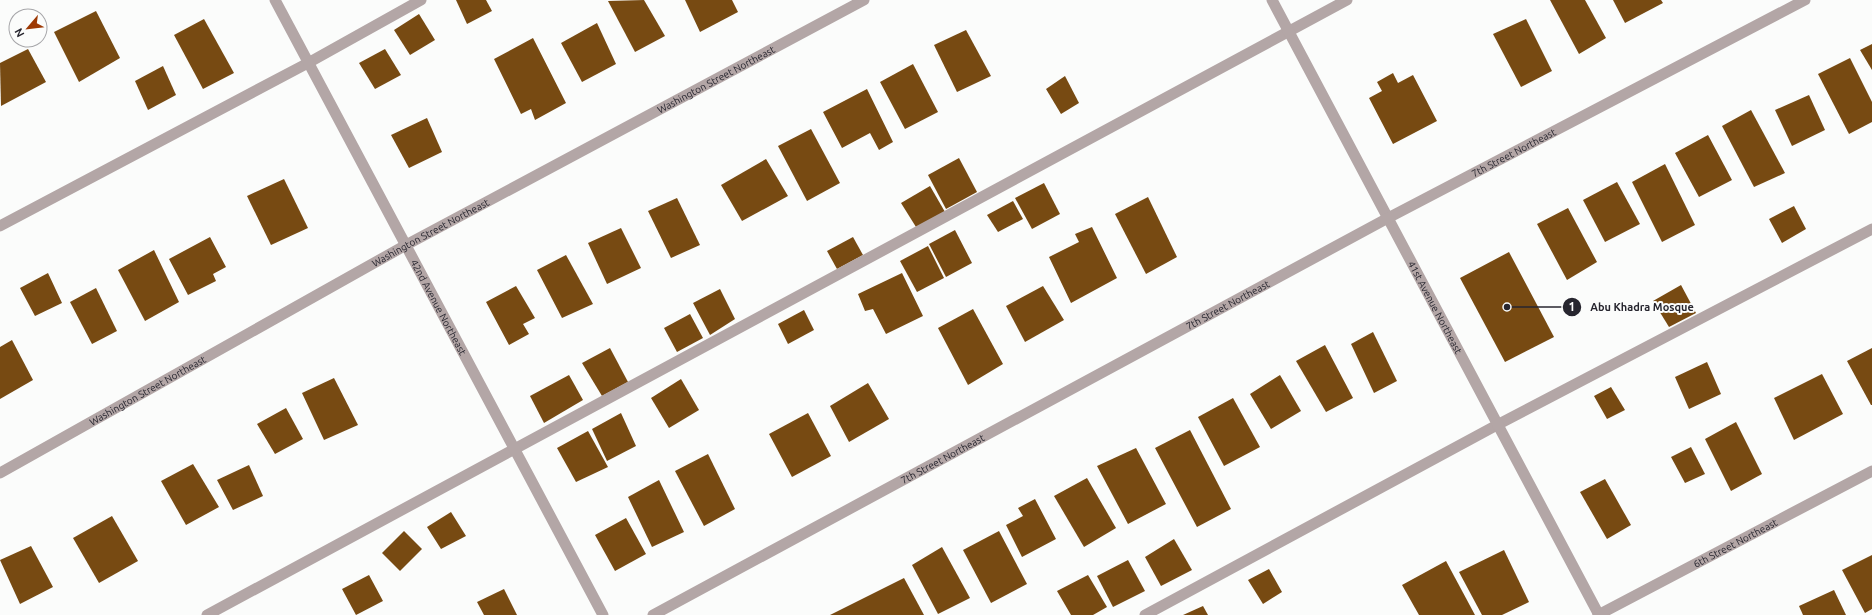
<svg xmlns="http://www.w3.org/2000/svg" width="1872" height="615" font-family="Ubuntu,sans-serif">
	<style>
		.building { fill: #774a12 }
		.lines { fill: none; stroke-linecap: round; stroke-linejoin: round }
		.service { stroke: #b3a6a6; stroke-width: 11 }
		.minor { stroke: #b3a6a6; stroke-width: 11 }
		.labels { text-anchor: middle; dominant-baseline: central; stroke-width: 4; stroke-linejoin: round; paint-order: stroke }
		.street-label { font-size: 10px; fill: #27262f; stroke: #fbfcfb }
		.leader { fill: none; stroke: #27262f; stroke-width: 1.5 }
		.callout-dot { fill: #27262f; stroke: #fbfcfb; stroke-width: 1.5 }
		.mark-label { font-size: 12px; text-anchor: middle; font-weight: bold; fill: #fff }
		.callout-label { font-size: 11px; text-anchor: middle; font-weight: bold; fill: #27262f; stroke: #fbfcfb; stroke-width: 4; stroke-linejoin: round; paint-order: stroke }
	</style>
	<rect width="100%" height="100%" fill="#fbfcfb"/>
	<g class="building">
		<path d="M 456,0 L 486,0 L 492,11 L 467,24 Z"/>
		<path d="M 644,0 L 665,36 L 635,52 L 608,1 Z"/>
		<path d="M 685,0 L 732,0 L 738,12 L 700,32 Z"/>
		<path d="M 1550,0 L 1585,0 L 1606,38 L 1579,54 Z"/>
		<path d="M 1613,0 L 1661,0 L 1663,3 L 1625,23 Z"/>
		<path d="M 96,11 L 120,58 L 79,82 L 54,32 Z"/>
		<path d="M 419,14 L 435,40 L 410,55 L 394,30 Z"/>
		<path d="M 204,19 L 234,73 L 203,89 L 174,35 Z"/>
		<path d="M 1526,19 L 1552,71 L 1521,87 L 1493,34 Z"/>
		<path d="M 597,23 L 616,64 L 582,82 L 561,43 Z"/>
		<path d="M 966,30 L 991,76 L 957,92 L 934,45 Z"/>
		<path d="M 533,38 L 566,103 L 535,120 L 531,109 L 521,114 L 494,59 Z"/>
		<path d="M 1872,44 L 1872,70 L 1860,50 Z"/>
		<path d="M 28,49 L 46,82 L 1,106 L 0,63 Z"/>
		<path d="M 385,49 L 401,75 L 375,89 L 359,63 Z"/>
		<path d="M 1850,58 L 1872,102 L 1872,122 L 1849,134 L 1818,74 Z"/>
		<path d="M 913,64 L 938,112 L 905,129 L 880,82 Z"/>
		<path d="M 163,66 L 176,95 L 148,110 L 135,81 Z"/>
		<path d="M 1393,73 L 1398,83 L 1413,75 L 1437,121 L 1393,144 L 1369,98 L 1382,91 L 1377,82 Z"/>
		<path d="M 1065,76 L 1079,103 L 1061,114 L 1046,89 Z"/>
		<path d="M 867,89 L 893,142 L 879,150 L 870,133 L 842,148 L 823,112 Z"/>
		<path d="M 1809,95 L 1825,130 L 1792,146 L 1775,110 Z"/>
		<path d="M 1751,110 L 1785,173 L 1754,187 L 1722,126 Z"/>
		<path d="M 427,118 L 442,152 L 409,168 L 391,135 Z"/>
		<path d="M 811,129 L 840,183 L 807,201 L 778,146 Z"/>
		<path d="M 1708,135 L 1732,180 L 1699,197 L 1675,153 Z"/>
		<path d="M 959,158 L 977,192 L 946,209 L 928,175 Z"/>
		<path d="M 766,159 L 788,196 L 742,221 L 721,185 Z"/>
		<path d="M 1665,164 L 1695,225 L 1662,242 L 1632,182 Z"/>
		<path d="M 284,179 L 308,228 L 271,245 L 247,196 Z"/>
		<path d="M 1617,182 L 1640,224 L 1605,242 L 1583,200 Z"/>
		<path d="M 1044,183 L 1060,214 L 1032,229 L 1015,198 Z"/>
		<path d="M 930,186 L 945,212 L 916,227 L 901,203 Z"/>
		<path d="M 1148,197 L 1177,257 L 1146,274 L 1115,214 Z"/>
		<path d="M 677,198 L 700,245 L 671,258 L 648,211 Z"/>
		<path d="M 1013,201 L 1023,219 L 998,232 L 987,215 Z"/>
		<path d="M 1794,206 L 1806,229 L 1782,243 L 1769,219 Z"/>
		<path d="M 1568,208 L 1597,262 L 1567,280 L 1537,224 Z"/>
		<path d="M 1092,227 L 1117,278 L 1071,303 L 1049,257 L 1079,242 L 1075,234 Z"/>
		<path d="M 621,228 L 641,268 L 607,284 L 588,243 Z"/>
		<path d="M 955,230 L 972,263 L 946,277 L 929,244 Z"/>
		<path d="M 210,237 L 226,267 L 213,274 L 216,281 L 188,295 L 169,259 Z"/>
		<path d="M 853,237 L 863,255 L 837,269 L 827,251 Z"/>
		<path d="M 928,246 L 944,278 L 917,292 L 900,261 Z"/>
		<path d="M 154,250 L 179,302 L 145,321 L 118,270 Z"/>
		<path d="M 1509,252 L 1554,337 L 1505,362 L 1460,278 Z"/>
		<path d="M 566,255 L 593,304 L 562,318 L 537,270 Z"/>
		<path d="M 48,273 L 62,303 L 35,316 L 20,288 Z"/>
		<path d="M 902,273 L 923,316 L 886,334 L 873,309 L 865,311 L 858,294 Z"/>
		<path d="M 1681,285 L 1696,313 L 1669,327 L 1653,301 Z"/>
		<path d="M 516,286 L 535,318 L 523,324 L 529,334 L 509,345 L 486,302 Z"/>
		<path d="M 1043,286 L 1064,320 L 1025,342 L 1006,306 Z"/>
		<path d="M 96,288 L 117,331 L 92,344 L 70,302 Z"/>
		<path d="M 720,289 L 735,319 L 710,335 L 693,303 Z"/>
		<path d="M 973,309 L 1003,364 L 968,385 L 938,328 Z"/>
		<path d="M 804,310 L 814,330 L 788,344 L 778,324 Z"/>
		<path d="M 690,314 L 703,338 L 677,352 L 664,328 Z"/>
		<path d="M 1373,332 L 1397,381 L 1374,393 L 1351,344 Z"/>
		<path d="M 12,340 L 33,380 L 0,399 L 0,347 Z"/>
		<path d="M 1325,345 L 1353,398 L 1326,412 L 1296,361 Z"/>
		<path d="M 610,348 L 628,382 L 602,396 L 582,363 Z"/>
		<path d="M 1872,348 L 1872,405 L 1871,405 L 1847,361 Z"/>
		<path d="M 1707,362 L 1721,394 L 1689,409 L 1675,377 Z"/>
		<path d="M 1822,374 L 1843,414 L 1794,440 L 1774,398 Z"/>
		<path d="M 569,375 L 583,400 L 544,423 L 530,396 Z"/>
		<path d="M 1280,375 L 1301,411 L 1271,429 L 1250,394 Z"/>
		<path d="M 334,378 L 358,425 L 324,440 L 302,393 Z"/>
		<path d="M 681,379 L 699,410 L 669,428 L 651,398 Z"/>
		<path d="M 868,383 L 889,419 L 849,442 L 830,406 Z"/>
		<path d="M 1611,387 L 1625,410 L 1607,419 L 1594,396 Z"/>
		<path d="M 1233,398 L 1260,447 L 1224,466 L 1198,417 Z"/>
		<path d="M 286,408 L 303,439 L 275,454 L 257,424 Z"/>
		<path d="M 621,413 L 636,446 L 607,461 L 592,429 Z"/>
		<path d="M 808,413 L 831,456 L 792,477 L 769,434 Z"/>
		<path d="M 1736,422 L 1762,474 L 1731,491 L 1705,439 Z"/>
		<path d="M 1190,430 L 1231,509 L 1197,527 L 1155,448 Z"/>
		<path d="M 588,431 L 608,467 L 576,482 L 557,448 Z"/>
		<path d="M 1691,447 L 1705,474 L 1685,483 L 1671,457 Z"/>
		<path d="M 1136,448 L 1166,504 L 1128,524 L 1097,466 Z"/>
		<path d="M 708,454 L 735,509 L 704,526 L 675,471 Z"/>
		<path d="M 193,464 L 219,507 L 186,525 L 161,481 Z"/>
		<path d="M 249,465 L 263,496 L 233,510 L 217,480 Z"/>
		<path d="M 1087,478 L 1116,528 L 1084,547 L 1054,496 Z"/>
		<path d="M 1605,479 L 1631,525 L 1607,539 L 1580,492 Z"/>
		<path d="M 659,480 L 684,532 L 652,547 L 628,497 Z"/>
		<path d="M 1035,499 L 1056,539 L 1022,557 L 1006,525 L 1023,516 L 1018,508 Z"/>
		<path d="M 451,512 L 466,536 L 441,549 L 427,527 Z"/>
		<path d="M 112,516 L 138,561 L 99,583 L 73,538 Z"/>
		<path d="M 626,518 L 646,554 L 615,571 L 595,535 Z"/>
		<path d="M 404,531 L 422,549 L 400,571 L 382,553 Z"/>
		<path d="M 999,531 L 1027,584 L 991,603 L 963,550 Z"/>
		<path d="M 1174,539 L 1192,570 L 1161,586 L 1145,557 Z"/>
		<path d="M 31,546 L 53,587 L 20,604 L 0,560 Z"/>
		<path d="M 942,547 L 970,598 L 938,614 L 912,565 Z"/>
		<path d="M 1504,550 L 1529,602 L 1502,615 L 1482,615 L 1459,572 Z"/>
		<path d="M 1872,555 L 1872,609 L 1865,613 L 1842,570 Z"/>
		<path d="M 1128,560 L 1145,591 L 1113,607 L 1097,576 Z"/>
		<path d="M 1446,561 L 1475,615 L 1419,615 L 1402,585 Z"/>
		<path d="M 1269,569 L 1282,592 L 1263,604 L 1248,580 Z"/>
		<path d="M 369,575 L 383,601 L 356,615 L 342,589 Z"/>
		<path d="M 1088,575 L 1107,607 L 1093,615 L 1071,615 L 1057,591 Z"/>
		<path d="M 904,578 L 924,615 L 830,615 Z"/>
		<path d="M 504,589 L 517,615 L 484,615 L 477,602 Z"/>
		<path d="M 1834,590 L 1846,615 L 1803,615 L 1799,606 Z"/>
		<path d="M 1203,606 L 1208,615 L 1183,615 Z"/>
	</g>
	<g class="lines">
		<g class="service">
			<path d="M 0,226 L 308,63 L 421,0"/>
			<path d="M 207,615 L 1347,0"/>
			<path d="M 1145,615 L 1497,425 L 1872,229"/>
		</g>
		<g class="minor">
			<path id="s1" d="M 275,0 L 603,615"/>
			<path id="s2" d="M 1272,0 L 1599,615"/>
			<path id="s3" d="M 0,473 L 406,245 L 864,0"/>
			<path id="s4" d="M 653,615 L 1388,218 L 1805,0"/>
			<path id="s5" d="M 1598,615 L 1872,471"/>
		</g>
	</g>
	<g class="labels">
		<g class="street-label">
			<text stroke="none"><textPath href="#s3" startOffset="817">Washington Street Northeast</textPath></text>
			<text stroke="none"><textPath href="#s4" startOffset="977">7th Street Northeast</textPath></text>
			<text stroke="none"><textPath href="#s3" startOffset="493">Washington Street Northeast</textPath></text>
			<text stroke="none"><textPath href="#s4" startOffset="653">7th Street Northeast</textPath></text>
			<text stroke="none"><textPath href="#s1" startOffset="348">42nd Avenue Northeast</textPath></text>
			<text stroke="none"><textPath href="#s2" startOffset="348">41st Avenue Northeast</textPath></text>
			<text stroke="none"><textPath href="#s3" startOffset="169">Washington Street Northeast</textPath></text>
			<text stroke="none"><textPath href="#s4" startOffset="329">7th Street Northeast</textPath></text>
			<text stroke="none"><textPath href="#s5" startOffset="155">6th Street Northeast</textPath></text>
		</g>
	</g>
	<path class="leader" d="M1507 307L1572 307"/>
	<g class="callout-dot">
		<circle cx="1507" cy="307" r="4"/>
		<circle cx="1572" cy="307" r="10"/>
	</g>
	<g class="mark-label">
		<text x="1572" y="311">1</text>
	</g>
	<g class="callout-label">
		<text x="1642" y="311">Abu Khadra Mosque</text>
	</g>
	<g transform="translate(28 28) rotate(242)"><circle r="19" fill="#fbfcfb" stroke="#a6a6a9"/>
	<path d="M0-3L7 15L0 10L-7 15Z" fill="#9d3904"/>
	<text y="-6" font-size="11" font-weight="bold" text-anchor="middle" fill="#27262f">N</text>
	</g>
</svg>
